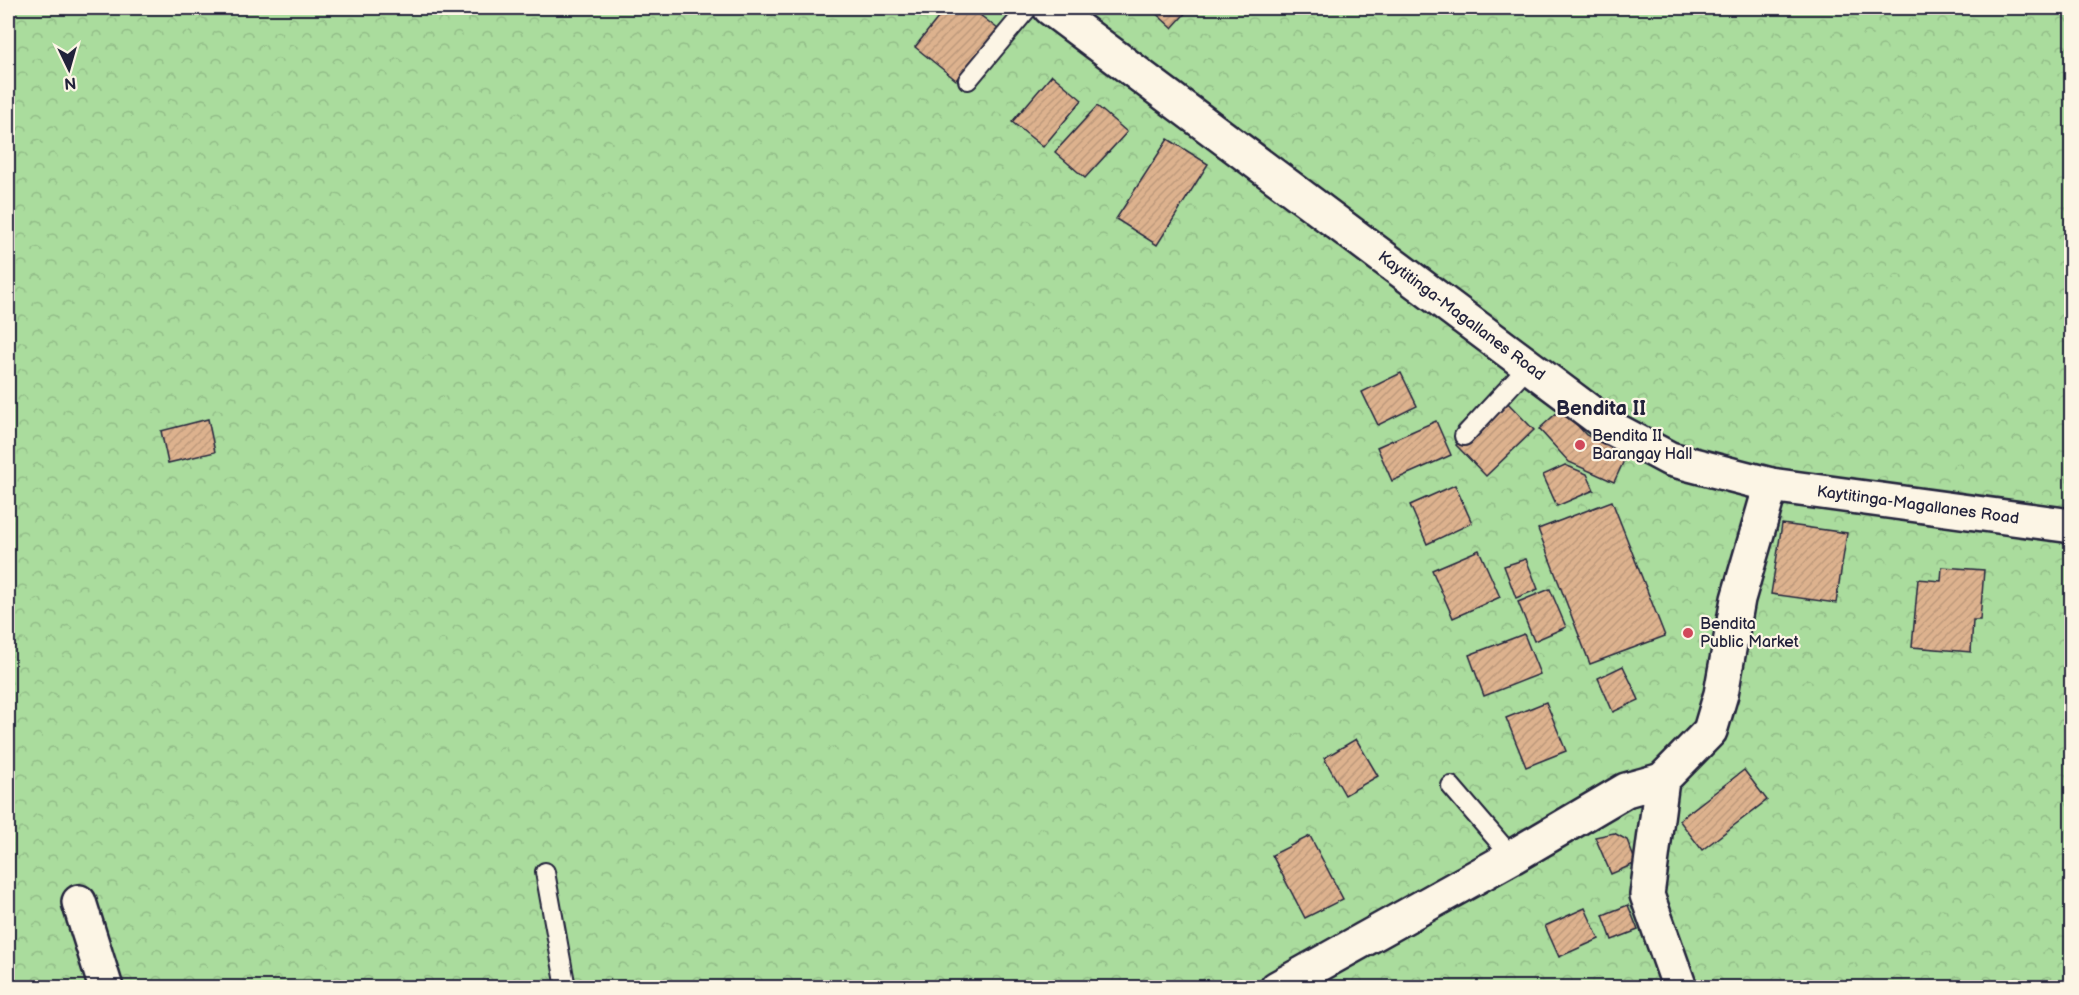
<svg xmlns="http://www.w3.org/2000/svg" width="2079" height="995" font-family="'Balsamiq Sans',sans-serif">
	<style>
		.forest { fill: url(#forest-crowns); stroke: #667f6c; stroke-width: 1.5 }
		.building { fill: url(#building-hatch); stroke: #22223b; stroke-width: 1.5 }
		.lines { fill: none; stroke-linecap: round; stroke-linejoin: round }
		.lane-casing { stroke: #22223b; stroke-width: 22 }
		.street-casing { stroke: #22223b; stroke-width: 38 }
		.secondary-casing { stroke: #22223b; stroke-width: 38 }
		.lane { stroke: #fcf5e5; stroke-width: 18 }
		.street { stroke: #fcf5e5; stroke-width: 33 }
		.secondary { stroke: #fcf5e5; stroke-width: 33 }
		.poi-dot { fill: #d1495b; stroke: #fcf5e5; stroke-width: 2 }
		.labels { text-anchor: middle; dominant-baseline: central; stroke-width: 4.5; stroke-linejoin: round; paint-order: stroke }
		.street-label { font-size: 16px; fill: #22223b; stroke: #fcf5e5 }
		.poi-label { font-size: 16px; fill: #22223b; stroke: #fcf5e5; text-anchor: start }
		.quarter-label { font-size: 20px; font-weight: bold; fill: #22223b; stroke: #fcf5e5 }
	</style>
	<defs>
		<pattern id="forest-crowns" width="20" height="18" patternUnits="userSpaceOnUse" patternTransform="scale(1.5)"><rect width="20" height="18" fill="#aadc9d"/><path d="M2 6a3 3 0 1 1 6 0M12 15a3 3 0 1 1 6 0" fill="none" stroke="#92bc88"/></pattern>
		<pattern id="building-hatch" width="6" height="6" patternUnits="userSpaceOnUse" patternTransform="scale(1.5)"><rect width="6" height="6" fill="#ddb28e"/><path d="M-1 1l2-2M0 6l6-6M5 7l2-2" fill="none" stroke="#bd997b"/></pattern>
	</defs>
	<rect width="100%" height="100%" fill="#f3e1cb"/>
	<filter id="ink" filterUnits="userSpaceOnUse"><feTurbulence type="fractalNoise" baseFrequency=".0167" numOctaves="2"/><feDisplacementMap in="SourceGraphic" scale="12" xChannelSelector="R" yChannelSelector="G"/><feConvolveMatrix kernelMatrix="1 2 1 2 8 2 1 2 1" color-interpolation-filters="sRGB"/></filter>
	<g filter="url(#ink)">
		<rect class="forest" x="8" y="8" width="2063" height="979"/>
		<g class="building">
			<path d="M 946,8 L 971,8 L 998,29 L 956,80 L 915,47 Z"/>
			<path d="M 1150,8 L 1190,8 L 1172,28 Z"/>
			<path d="M 1052,75 L 1082,100 L 1043,147 L 1012,122 Z"/>
			<path d="M 1097,106 L 1127,132 L 1085,178 L 1055,152 Z"/>
			<path d="M 1168,139 L 1208,164 L 1157,245 L 1116,219 Z"/>
			<path d="M 1401,373 L 1417,406 L 1378,425 L 1362,392 Z"/>
			<path d="M 1504,399 L 1534,430 L 1486,476 L 1456,445 Z"/>
			<path d="M 1562,408 L 1586,435 L 1627,454 L 1614,482 L 1569,462 L 1539,429 Z"/>
			<path d="M 208,419 L 215,452 L 168,463 L 161,431 Z"/>
			<path d="M 1436,421 L 1451,455 L 1392,481 L 1377,447 Z"/>
			<path d="M 1565,465 L 1587,474 L 1594,490 L 1557,506 L 1543,475 Z"/>
			<path d="M 1455,485 L 1472,523 L 1427,544 L 1410,505 Z"/>
			<path d="M 1612,501 L 1665,636 L 1590,664 L 1538,529 Z"/>
			<path d="M 1782,524 L 1847,533 L 1836,603 L 1771,594 Z"/>
			<path d="M 1479,550 L 1500,597 L 1453,618 L 1432,570 Z"/>
			<path d="M 1526,559 L 1538,589 L 1516,598 L 1504,566 Z"/>
			<path d="M 1942,567 L 1984,570 L 1980,620 L 1973,620 L 1971,652 L 1912,647 L 1918,579 L 1941,581 Z"/>
			<path d="M 1550,589 L 1566,627 L 1534,641 L 1518,602 Z"/>
			<path d="M 1524,634 L 1540,674 L 1484,696 L 1469,655 Z"/>
			<path d="M 1623,666 L 1639,700 L 1613,712 L 1598,678 Z"/>
			<path d="M 1546,702 L 1566,751 L 1526,767 L 1506,718 Z"/>
			<path d="M 1356,739 L 1378,776 L 1345,795 L 1324,758 Z"/>
			<path d="M 1744,770 L 1767,800 L 1702,850 L 1679,820 Z"/>
			<path d="M 1614,833 L 1627,840 L 1636,863 L 1611,874 L 1595,837 Z"/>
			<path d="M 1310,836 L 1343,899 L 1305,918 L 1272,855 Z"/>
			<path d="M 1628,905 L 1638,930 L 1612,940 L 1603,915 Z"/>
			<path d="M 1585,908 L 1599,939 L 1559,957 L 1545,926 Z"/>
		</g>
		<g class="lines">
			<g class="lane-casing">
				<g id="lane">
					<path d="M 968,80 L 1028,8"/>
					<path d="M 1464,436 L 1529,366"/>
					<path d="M 1451,786 L 1512,857"/>
					<path d="M 545,872 L 566,988"/>
				</g>
			</g>
			<g class="street-casing">
				<g id="street">
					<path d="M 79,902 L 106,988"/>
					<path d="M 1277,988 L 1512,857 L 1626,790 L 1662,780"/>
					<path d="M 1680,988 L 1647,895 L 1662,780 L 1710,731 L 1721,694 L 1738,599 L 1771,485"/>
				</g>
			</g>
			<g class="secondary-casing">
				<g id="secondary">
					<path id="s1" d="M 1050,8 L 1610,427 L 1670,459 L 1771,485 L 2072,526"/>
				</g>
			</g>
			<use href="#lane" class="lane"/>
			<use href="#street" class="street"/>
			<use href="#secondary" class="secondary"/>
		</g>
	</g>
	<g class="poi-dot">
		<circle cx="1580" cy="445" r="6"/>
		<circle cx="1688" cy="633" r="6"/>
	</g>
	<g class="labels">
		<g class="street-label">
			<text stroke="none"><textPath href="#s1" startOffset="514">Kaytitinga-Magallanes Road</textPath></text>
			<text stroke="none"><textPath href="#s1" startOffset="1020">Kaytitinga-Magallanes Road</textPath></text>
		</g>
		<g class="poi-label">
			<text x="1592" y="436">Bendita II<tspan x="1592" dy="18">Barangay Hall</tspan></text>
			<text x="1700" y="624">Bendita<tspan x="1700" dy="18">Public Market</tspan></text>
		</g>
		<g class="quarter-label">
			<text x="1601" y="409">Bendita II</text>
		</g>
	</g>
	<rect width="2079" height="995" fill="none" stroke="#fcf5e5" stroke-width="30"/>
	<rect x="15" y="15" width="2049" height="965" fill="none" stroke="#22223b" stroke-width="2" filter="url(#ink)"/>
	<g transform="translate(69 69) rotate(175)" stroke="#fcf5e5" stroke-width="4.5" paint-order="stroke">
	<path d="M0-4.5L10 22L0 15L-10 22Z" fill="#22223b"/>
	<text y="-9" font-size="16" font-weight="bold" text-anchor="middle" fill="#22223b">N</text>
	</g>
</svg>
